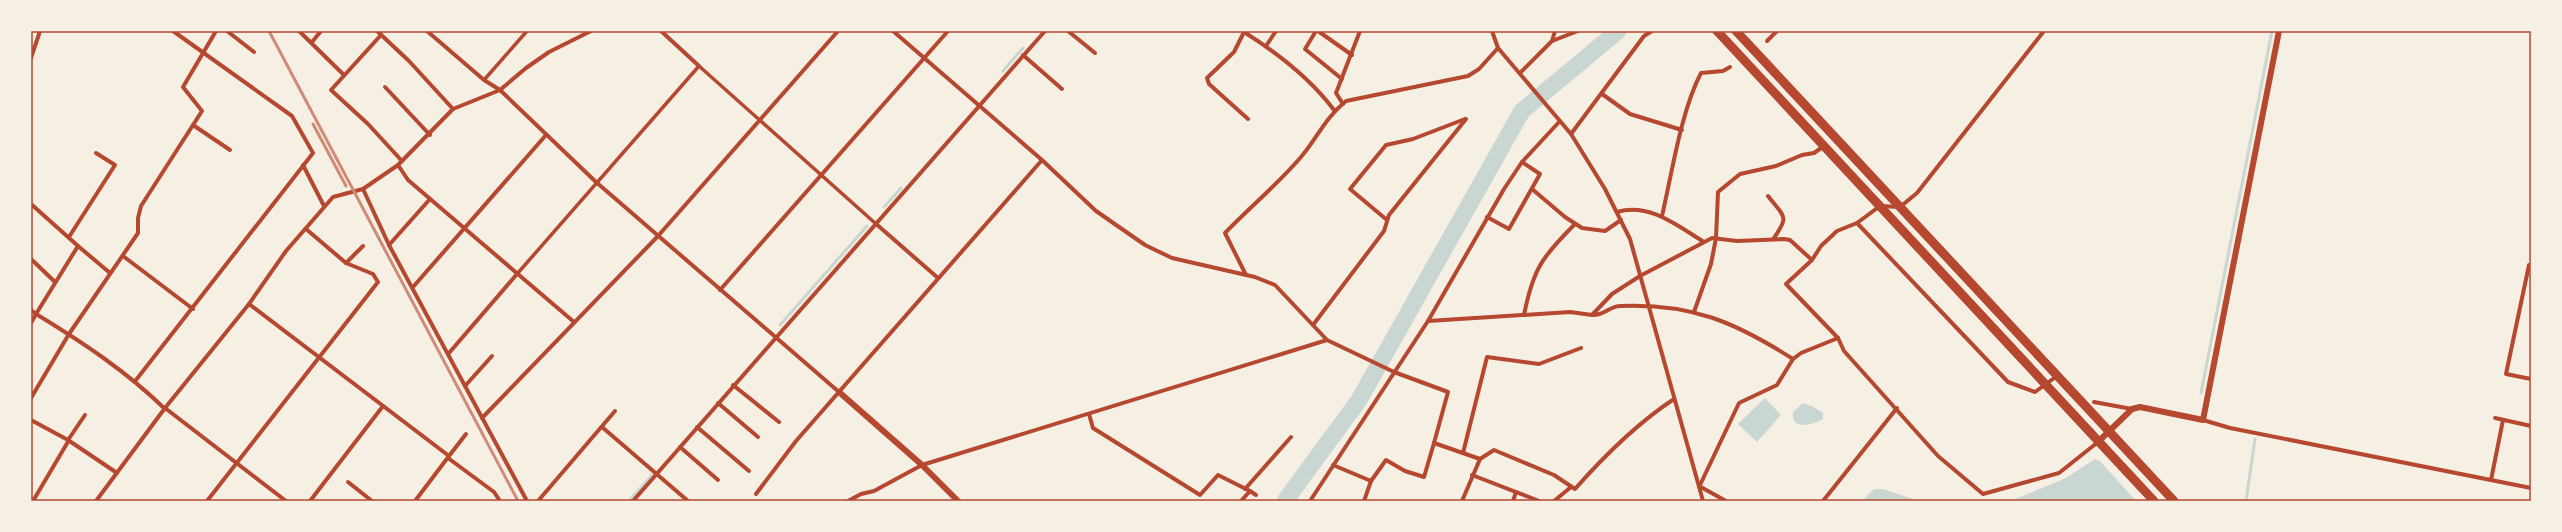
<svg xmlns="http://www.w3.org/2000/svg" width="2562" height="532" font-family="'Alegreya Sans',sans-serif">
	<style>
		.water { fill: #c9d6d2 }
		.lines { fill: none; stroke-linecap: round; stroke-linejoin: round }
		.stream { stroke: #c9d6d2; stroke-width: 3 }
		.river { stroke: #c9d6d2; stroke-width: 17 }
		.pedestrian { stroke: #b5482f; stroke-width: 3.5 }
		.minor { stroke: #b5482f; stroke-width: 4 }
		.tertiary { stroke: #b5482f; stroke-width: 6 }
		.trunk { stroke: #b5482f; stroke-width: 9 }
		.rail { stroke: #cf8b77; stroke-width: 3 }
		.neatline { fill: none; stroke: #b5482f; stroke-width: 1.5 }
	</style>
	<rect width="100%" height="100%" fill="#f6efe4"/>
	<g class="water">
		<path d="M 1765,398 L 1781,415 L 1757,442 L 1738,424 Z"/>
		<path d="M 1803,403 L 1812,406 L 1823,413 L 1823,419 C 1814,424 1791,432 1793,412 Z"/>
		<path d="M 2095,459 L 2100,461 L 2136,501 L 2010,501 L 2066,478 Z"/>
		<path d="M 1874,489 L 1883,489 L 1919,501 L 1862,501 Z"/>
	</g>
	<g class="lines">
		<g class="stream">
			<path d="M 1003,71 L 1023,48"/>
			<path d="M 884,207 L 901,188"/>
			<path d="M 780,325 L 867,226"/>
			<path d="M 2201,393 L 2272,31"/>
			<path d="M 629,501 L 652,475"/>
			<path d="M 2246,501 L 2255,439"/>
		</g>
		<path class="river" d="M 1285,501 L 1359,400 L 1522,111 L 1618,31"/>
		<g class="pedestrian">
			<path d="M 484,80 L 527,31"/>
			<path d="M 517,274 L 699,66 L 875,223"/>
		</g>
		<g class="minor">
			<path d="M 227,31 L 254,52"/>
			<path d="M 299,31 L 344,75"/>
			<path d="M 377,31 L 409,61 L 453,109"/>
			<path d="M 427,31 L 484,80 L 500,90 L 596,182 L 839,392"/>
			<path d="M 661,31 L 699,66"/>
			<path d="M 893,31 L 1042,160 L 1096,211 L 1145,245 L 1172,258 L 1255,277 L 1275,285 L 1327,340"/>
			<path d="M 1068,31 L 1095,53"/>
			<path d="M 1316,31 L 1305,49 L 1342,79"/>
			<path d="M 1318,31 L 1352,55"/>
			<path d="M 1492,31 L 1498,48 L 1571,134 L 1605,189 L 1630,239 L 1703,501"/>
			<path d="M 2044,31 L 1917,193 L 1900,207 L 1880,206 L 1857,223 L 1837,231 L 1821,246 L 1812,260 L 1786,284 L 1838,338 L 1844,351 L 1938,456 L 1983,494 L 2059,473 L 2098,442"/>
			<path d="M 381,35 L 331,90 L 368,124 L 402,161"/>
			<path d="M 1552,41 L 1555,31"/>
			<path d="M 1767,41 L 1777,31"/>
			<path d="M 312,42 L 321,31"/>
			<path d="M 1266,46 L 1276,31"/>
			<path d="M 1023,55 L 1062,89"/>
			<path d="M 31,58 L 40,31"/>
			<path d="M 1520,73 L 1552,41 L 1578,31"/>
			<path d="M 385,87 L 430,135"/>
			<path d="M 1602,94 L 1630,114 L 1682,130"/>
			<path d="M 1343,104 L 1336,93 L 1360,31"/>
			<path d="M 1248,119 L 1209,84 L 1207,78 L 1234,52 L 1244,32 C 1279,54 1310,78 1334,110"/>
			<path d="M 193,125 L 230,150"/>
			<path d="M 1571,134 L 1644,36 L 1652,31"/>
			<path d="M 303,165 L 324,206"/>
			<path d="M 398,165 L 408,180 L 574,322"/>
			<path d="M 363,189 L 389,245 L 527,501"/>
			<path d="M 1532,189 L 1565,217 L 1582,228 L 1605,231 L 1621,220"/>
			<path d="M 1768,196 C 1784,217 1790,215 1774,238"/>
			<path d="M 31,204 L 78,246 L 36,314 L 31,310"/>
			<path d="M 1617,212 C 1649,202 1678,226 1704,242"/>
			<path d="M 1662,216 C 1672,173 1681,111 1701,73 L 1723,71 L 1730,67"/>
			<path d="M 1487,217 L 1509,229 L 1540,174 L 1522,162"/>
			<path d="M 1387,220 L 1350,189 L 1386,145 L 1413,139 L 1465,119"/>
			<path d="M 875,223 L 938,278"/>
			<path d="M 1857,223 L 2008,382 L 2035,392 L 2057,376"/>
			<path d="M 69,237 L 115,165 L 96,153"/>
			<path d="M 389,245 L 430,199"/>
			<path d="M 78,246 L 110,273"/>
			<path d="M 123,256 L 193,309"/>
			<path d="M 31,259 L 55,282"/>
			<path d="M 346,263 L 363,246"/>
			<path d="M 2531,266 L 2529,265 L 2506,374 L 2531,379"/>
			<path d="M 1246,275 L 1225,233 C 1250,207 1278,184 1301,157 C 1318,137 1324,119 1346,101 L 1468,76 L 1479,69 L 1498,48"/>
			<path d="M 413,287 L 546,135"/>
			<path d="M 720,290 L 948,31"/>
			<path d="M 249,304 L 449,456 L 415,501"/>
			<path d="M 1694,312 L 1711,264 L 1716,238 L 1718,192 L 1740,174 L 1776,166 L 1802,155 L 1814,153 L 1824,146"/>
			<path d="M 1524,315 C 1533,269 1542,257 1575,224"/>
			<path d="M 1592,315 C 1603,316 1610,306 1620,306 C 1691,303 1735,322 1793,359"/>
			<path d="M 1428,321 L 1570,312 L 1592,315 L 1612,294 L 1640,276 L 1712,238 L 1737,241 L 1784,239 L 1790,240 L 1812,260"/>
			<path d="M 31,323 L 36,314 C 82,342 126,371 165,409"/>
			<path d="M 1313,325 L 1384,231 L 1389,215 L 1466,119"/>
			<path d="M 449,353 L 517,274"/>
			<path d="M 136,380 L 313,153 L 292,116 L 173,31"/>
			<path d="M 733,385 L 779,422"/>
			<path d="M 465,386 L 492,356"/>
			<path d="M 31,398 L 69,334 L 138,233 L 138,218 L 141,206 L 202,111 L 183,87 L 216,31"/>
			<path d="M 2094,402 L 2132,409"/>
			<path d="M 718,403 L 758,437"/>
			<path d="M 165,408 L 286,501"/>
			<path d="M 1089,414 L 1093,428 L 1200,495 L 1218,475 L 1250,491 L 1241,501"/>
			<path d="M 482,418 L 658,236 L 838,31"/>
			<path d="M 2495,418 L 2531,426"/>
			<path d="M 31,420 L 68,440 L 117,473"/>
			<path d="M 2203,420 L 2230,428 L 2531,488"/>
			<path d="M 602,427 L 688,501"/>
			<path d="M 697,427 L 749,471"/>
			<path d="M 68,440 L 85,415"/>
			<path d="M 680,447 L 718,480"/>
			<path d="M 1463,453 L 1487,357 L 1539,364 L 1581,348"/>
			<path d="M 449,456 L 466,434"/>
			<path d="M 448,458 L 494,492 L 500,501"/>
			<path d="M 1333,465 L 1371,481"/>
			<path d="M 1472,475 L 1539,501"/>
			<path d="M 2491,480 L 2503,420"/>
			<path d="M 348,482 L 372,501"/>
			<path d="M 1700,485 L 1739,403 L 1777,385 L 1793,359 L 1801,353 L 1838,338"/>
			<path d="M 1699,486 L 1726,501"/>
			<path d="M 1245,489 L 1291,437"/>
			<path d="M 1250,491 L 1256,495"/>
			<path d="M 756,494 L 796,441 L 1042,160"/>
			<path d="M 33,501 L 69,440"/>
			<path d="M 96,501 L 165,408 L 249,304 L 286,251 L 333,197 L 363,189 L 398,165 L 453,109 L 500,90 L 526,68 L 549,52 L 591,31"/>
			<path d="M 207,501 L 378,282 L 373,274 L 346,263 L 306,229"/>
			<path d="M 310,501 L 383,406"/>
			<path d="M 538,501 L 615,411"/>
			<path d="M 633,501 L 1045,31"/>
			<path d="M 848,501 L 861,494 L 874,491 L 922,465 L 1327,340 L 1394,372 L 1448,392 L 1434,443 L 1480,459"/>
			<path d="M 1310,501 L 1428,321 L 1504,189 L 1522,162 L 1560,121"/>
			<path d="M 1364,501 L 1371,481 L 1386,460 L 1405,471 L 1424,477 L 1434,443"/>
			<path d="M 1462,501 L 1480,459 L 1494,450 L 1554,475 L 1575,489 C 1605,455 1636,424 1674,399"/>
			<path d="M 1513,501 L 1516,492"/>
			<path d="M 1554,501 L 1571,487"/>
			<path d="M 1823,501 L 1897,408"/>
		</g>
		<g class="tertiary">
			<path d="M 839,392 L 922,465 L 958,501"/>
			<path d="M 2099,441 L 2132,409 L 2140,407 L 2203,420 L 2279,31"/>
		</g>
		<g class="trunk">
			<path d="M 1717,31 L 2154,501"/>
			<path d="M 1736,31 L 2174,501"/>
		</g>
		<g class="rail">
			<path d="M 269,31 L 518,501"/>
			<path d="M 313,124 L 346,186"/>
		</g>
	</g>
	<rect width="2562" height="532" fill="none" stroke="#f6efe4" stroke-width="64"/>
	<rect x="32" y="32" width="2498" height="468" class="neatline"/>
</svg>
